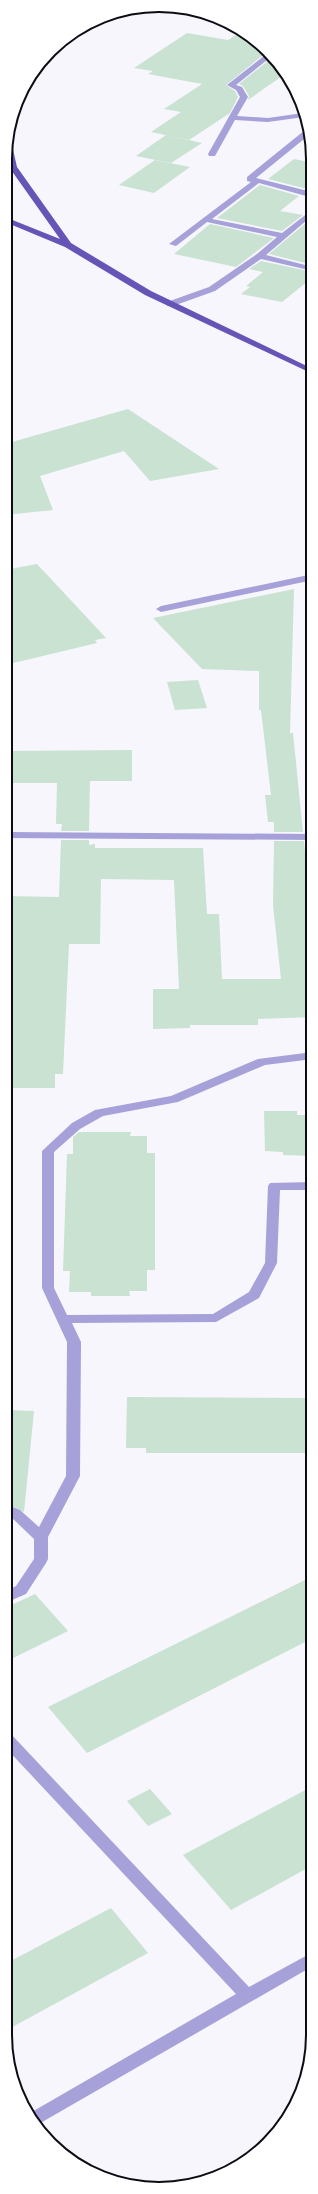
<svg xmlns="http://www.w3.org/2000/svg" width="318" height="2194" font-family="'Varela Round',sans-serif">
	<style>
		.building { fill: #c9e2d1 }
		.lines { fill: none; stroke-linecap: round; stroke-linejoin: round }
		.minor { fill: #a6a1d8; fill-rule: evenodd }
		.major { fill: #6654b7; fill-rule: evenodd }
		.rim { fill: none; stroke: #0d0c15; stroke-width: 2 }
	</style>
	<rect width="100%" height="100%" fill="#f7f6fc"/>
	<g class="building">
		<path d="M 242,31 L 268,51 L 226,85 L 235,91 L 238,97 L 230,113 L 189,140 L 151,132 L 181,112 L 164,109 L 202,84 L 148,74 L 153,71 L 134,68 L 187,33 L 228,40 Z"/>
		<path d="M 273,57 L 285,74 L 248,100 L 249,96 L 243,86 L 239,84 Z"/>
		<path d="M 166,135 L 202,143 L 171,163 L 136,156 Z"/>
		<path d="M 294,159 L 313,163 L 313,185 L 307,189 L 268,179 Z"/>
		<path d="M 155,160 L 190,167 L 154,193 L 119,185 Z"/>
		<path d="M 260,185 L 299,196 L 280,211 L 303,215 L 282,231 L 217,218 Z"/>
		<path d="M 313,217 L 313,265 L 269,254 Z"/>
		<path d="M 210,224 L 274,238 L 236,267 L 174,254 Z"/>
		<path d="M 261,261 L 313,272 L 313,277 L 282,302 L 241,294 L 250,287 L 246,286 L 263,272 L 249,269 Z"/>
		<path d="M 128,409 L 219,469 L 150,481 L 124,451 L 40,476 L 53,510 L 5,515 L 5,444 Z"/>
		<path d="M 37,564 L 106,638 L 95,640 L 97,643 L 5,665 L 5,570 Z"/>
		<path d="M 294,589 L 290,733 L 293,733 L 303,832 L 274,832 L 274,822 L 268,822 L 265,795 L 271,795 L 261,710 L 259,710 L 259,671 L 202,669 L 153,618 Z"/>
		<path d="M 198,680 L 207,708 L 175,710 L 167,682 Z"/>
		<path d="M 132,750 L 132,781 L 90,781 L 89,831 L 61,831 L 62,824 L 56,824 L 57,783 L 5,783 L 5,751 Z"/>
		<path d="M 61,840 L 89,840 L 89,845 L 95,844 L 95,848 L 203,848 L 207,914 L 219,914 L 222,979 L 281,979 L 273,905 L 274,841 L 304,841 L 306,863 L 306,913 L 313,913 L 313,1017 L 258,1019 L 258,1025 L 190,1025 L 190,1028 L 153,1029 L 153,989 L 179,989 L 174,880 L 101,879 L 100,944 L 69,944 L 63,1074 L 55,1074 L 55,1088 L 5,1088 L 5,896 L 59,897 Z"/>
		<path d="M 264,1111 L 297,1111 L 297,1115 L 313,1115 L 313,1156 L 283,1155 L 283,1152 L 265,1151 Z"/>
		<path d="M 79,1132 L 131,1132 L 130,1136 L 147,1136 L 147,1153 L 155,1153 L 155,1270 L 147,1270 L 147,1291 L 129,1291 L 130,1296 L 91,1296 L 91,1292 L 69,1292 L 70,1271 L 63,1271 L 67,1154 L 73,1154 L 73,1137 Z"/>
		<path d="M 127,1397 L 313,1398 L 313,1453 L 146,1453 L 146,1448 L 126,1448 Z"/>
		<path d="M 5,1410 L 34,1411 L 24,1512 L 5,1503 Z"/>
		<path d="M 313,1576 L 313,1638 L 87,1753 L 48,1707 Z"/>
		<path d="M 35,1594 L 68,1631 L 5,1662 L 5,1608 Z"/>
		<path d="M 313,1786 L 313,1865 L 231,1910 L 183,1855 Z"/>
		<path d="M 150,1789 L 172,1814 L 148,1826 L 127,1801 Z"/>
		<path d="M 111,1908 L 148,1953 L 5,2031 L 5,1964 Z"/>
	</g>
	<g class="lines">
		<g class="minor">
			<path d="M 269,52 L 272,56 L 236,85 L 242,87 L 248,97 L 237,116 L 268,118 L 303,113 L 304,117 L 268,122 L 235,120 L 215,156 L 209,156 L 208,154 L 240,97 L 236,90 L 227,85 Z"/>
			<path d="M 305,130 L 308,130 L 309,135 L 256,178 L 312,192 L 313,203 L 306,196 L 259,183 L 212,219 L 282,233 L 313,209 L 313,215 L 266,255 L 313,267 L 313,271 L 261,259 L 215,291 L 173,306 L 167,306 L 167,302 L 209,287 L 257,254 L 277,237 L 207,222 L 176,246 L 169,244 L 251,182 L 247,181 L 247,177 Z"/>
			<path d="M 313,574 L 313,580 L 161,612 L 156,609 L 161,606 Z"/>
			<path d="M 5,832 L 313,834 L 313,840 L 5,838 Z"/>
			<path d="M 313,1052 L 313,1059 L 265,1065 L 178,1102 L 103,1116 L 80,1129 L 54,1152 L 54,1288 L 67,1315 L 213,1314 L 249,1292 L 265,1263 L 268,1186 L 270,1183 L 313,1182 L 313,1190 L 280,1190 L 277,1263 L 259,1298 L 216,1322 L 72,1323 L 81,1342 L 80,1476 L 48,1537 L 48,1559 L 46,1563 L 26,1594 L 5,1603 L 5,1592 L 16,1586 L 34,1559 L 34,1539 L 10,1516 L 5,1514 L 5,1504 L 20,1510 L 39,1527 L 66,1476 L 67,1342 L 42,1288 L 42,1151 L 72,1123 L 95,1110 L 171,1096 L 258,1059 Z"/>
			<path d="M 5,1731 L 10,1733 L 249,1987 L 313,1952 L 313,1966 L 37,2125 L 30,2113 L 236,1994 L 5,1747 Z"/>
		</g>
		<path class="major" d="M 8,139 L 11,141 L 17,167 L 71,243 L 151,291 L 313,369 L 313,374 L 145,295 L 65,247 L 5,222 L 5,217 L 60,239 L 9,167 L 5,150 Z"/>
	</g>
	<path d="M0 0H318V2194H0ZM159 12H159A147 147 0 0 1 306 159V2035A147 147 0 0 1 159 2182H159A147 147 0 0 1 12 2035V159A147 147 0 0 1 159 12Z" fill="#fff" fill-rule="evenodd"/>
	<path class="rim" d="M159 12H159A147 147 0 0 1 306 159V2035A147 147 0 0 1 159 2182H159A147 147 0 0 1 12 2035V159A147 147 0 0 1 159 12Z"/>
</svg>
